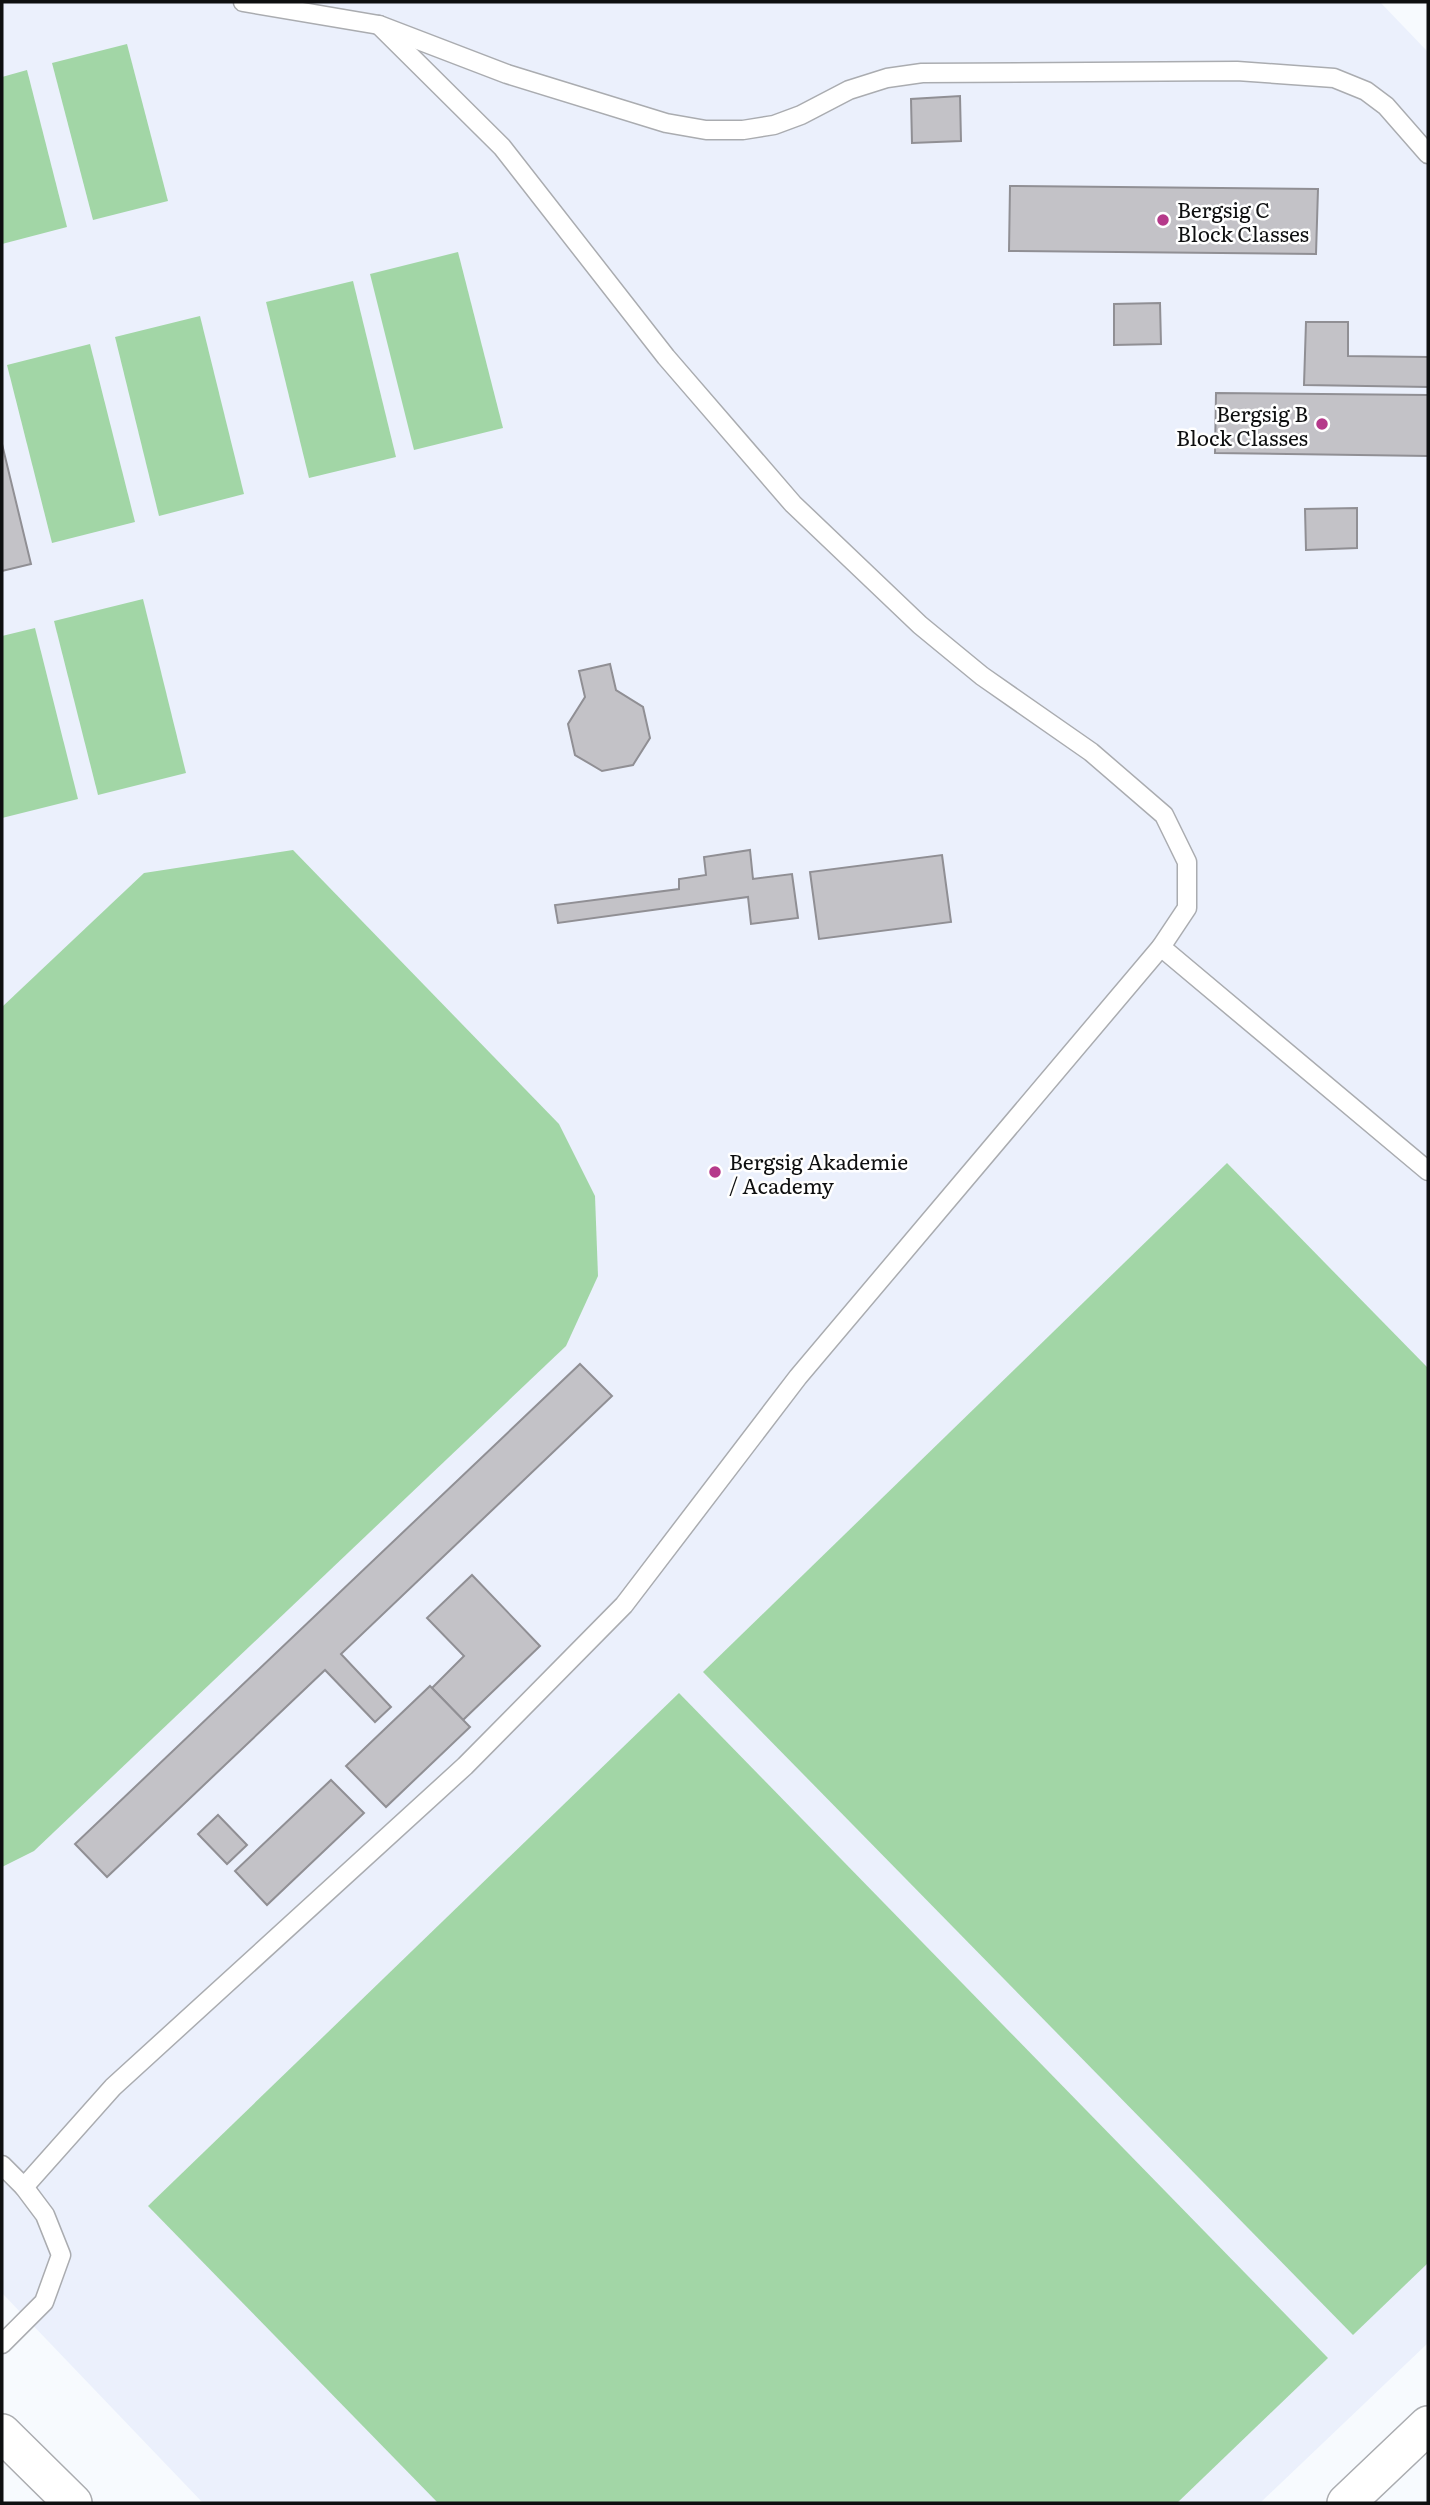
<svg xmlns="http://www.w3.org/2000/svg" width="1430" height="2505" font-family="Literata,serif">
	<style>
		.built { fill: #ebf0fc }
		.green { fill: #a2d6a6 }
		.building { fill: #c3c2c7; stroke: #908f94; stroke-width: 2 }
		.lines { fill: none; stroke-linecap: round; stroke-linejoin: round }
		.service-casing { stroke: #aaacb0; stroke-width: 21 }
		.minor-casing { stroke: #aaacb0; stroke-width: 40 }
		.service { stroke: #fff; stroke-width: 18 }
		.minor { stroke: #fff; stroke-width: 37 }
		.poi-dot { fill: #b5398a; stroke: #fff; stroke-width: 2.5 }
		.labels { text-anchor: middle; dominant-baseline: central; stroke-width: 5; stroke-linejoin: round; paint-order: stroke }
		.poi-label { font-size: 21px; fill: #0e0f10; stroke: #fff; text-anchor: start }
	</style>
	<rect width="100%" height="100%" fill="#f7fafe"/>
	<path class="built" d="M 2,2 L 1380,2 L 1428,52 L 1428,2343 L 1260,2503 L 203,2503 L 2,2293 Z"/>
	<g class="green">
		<path d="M 127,44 L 168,201 L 93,220 L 52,63 Z"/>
		<path d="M 27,70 L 67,227 L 2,244 L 2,77 Z"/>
		<path d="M 458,252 L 503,428 L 414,450 L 370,274 Z"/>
		<path d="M 353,281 L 396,457 L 309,478 L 266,302 Z"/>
		<path d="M 200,316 L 244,494 L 159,516 L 115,337 Z"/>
		<path d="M 90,344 L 135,522 L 52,543 L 7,365 Z"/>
		<path d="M 143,599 L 186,773 L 98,795 L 54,621 Z"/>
		<path d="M 35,628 L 78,799 L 2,818 L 2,636 Z"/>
		<path d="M 293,850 L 559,1124 L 595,1196 L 598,1276 L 566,1346 L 34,1851 L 2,1867 L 2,1007 L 144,873 Z"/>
		<path d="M 1227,1163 L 1428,1368 L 1428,2263 L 1353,2335 L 703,1672 Z"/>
		<path d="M 679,1693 L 1328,2358 L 1177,2503 L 438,2503 L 148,2206 Z"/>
	</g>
	<g class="building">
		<path d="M 960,96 L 961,141 L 912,143 L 911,99 Z"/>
		<path d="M 1010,186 L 1318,189 L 1316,254 L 1009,251 Z"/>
		<path d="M 1160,303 L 1161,344 L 1114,345 L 1114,304 Z"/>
		<path d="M 1306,322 L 1348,322 L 1348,356 L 1428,357 L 1428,387 L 1304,385 Z"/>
		<path d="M 1216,393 L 1428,395 L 1428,456 L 1215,453 Z"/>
		<path d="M 2,444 L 31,564 L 2,571 Z"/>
		<path d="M 1357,508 L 1357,548 L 1306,550 L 1305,509 Z"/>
		<path d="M 610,664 L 616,690 L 643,707 L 650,738 L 633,765 L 602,771 L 575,755 L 568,724 L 585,697 L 579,671 Z"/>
		<path d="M 750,850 L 753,879 L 792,874 L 798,918 L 751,924 L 748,897 L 558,923 L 555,905 L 679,889 L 679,879 L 706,875 L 704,857 Z"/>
		<path d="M 942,855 L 951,922 L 819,939 L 810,872 Z"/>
		<path d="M 580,1364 L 612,1396 L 341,1654 L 391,1707 L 375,1722 L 325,1670 L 107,1877 L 75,1844 Z"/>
		<path d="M 472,1575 L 540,1646 L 463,1720 L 432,1688 L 464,1656 L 427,1618 Z"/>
		<path d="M 430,1686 L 470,1727 L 386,1807 L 346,1766 Z"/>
		<path d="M 331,1780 L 364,1813 L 267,1905 L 235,1871 Z"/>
		<path d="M 218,1815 L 247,1845 L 227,1864 L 198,1834 Z"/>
	</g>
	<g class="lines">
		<g class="service-casing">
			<g id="service">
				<path d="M 243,2 L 379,25 L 507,74 L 666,123 L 706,130 L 743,130 L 774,125 L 801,115 L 849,90 L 887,78 L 922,73 L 1237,71 L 1334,78 L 1366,91 L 1386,106 L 1428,154"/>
				<path d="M 1161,947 L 1428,1171"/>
				<path d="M 2,2165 L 24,2187 L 113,2087 L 465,1766 L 624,1605 L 798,1377 L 1161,947 L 1187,908 L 1187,862 L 1164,815 L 1091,752 L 982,676 L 920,625 L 793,504 L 666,357 L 502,147 L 379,25"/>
				<path d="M 2,2344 L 44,2302 L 61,2255 L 45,2215 L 24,2187"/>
			</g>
		</g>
		<g class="minor-casing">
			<g id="minor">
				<path d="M 2,2433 L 73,2503"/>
				<path d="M 1346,2503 L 1428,2425"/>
			</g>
		</g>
		<use href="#service" class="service"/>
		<use href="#minor" class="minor"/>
	</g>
	<g class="poi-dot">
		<circle cx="1163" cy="220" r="7"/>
		<circle cx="1322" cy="424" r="7"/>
		<circle cx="715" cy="1172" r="7"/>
	</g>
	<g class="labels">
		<g class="poi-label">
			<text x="1177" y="208">Bergsig C<tspan x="1177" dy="24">Block Classes</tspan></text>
			<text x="1308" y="412" text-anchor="end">Bergsig B<tspan x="1308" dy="24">Block Classes</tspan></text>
			<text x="729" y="1160">Bergsig Akademie<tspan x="729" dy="24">/ Academy</tspan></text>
		</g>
	</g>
	<rect width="1430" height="2505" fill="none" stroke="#0e0f10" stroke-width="7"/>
</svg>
